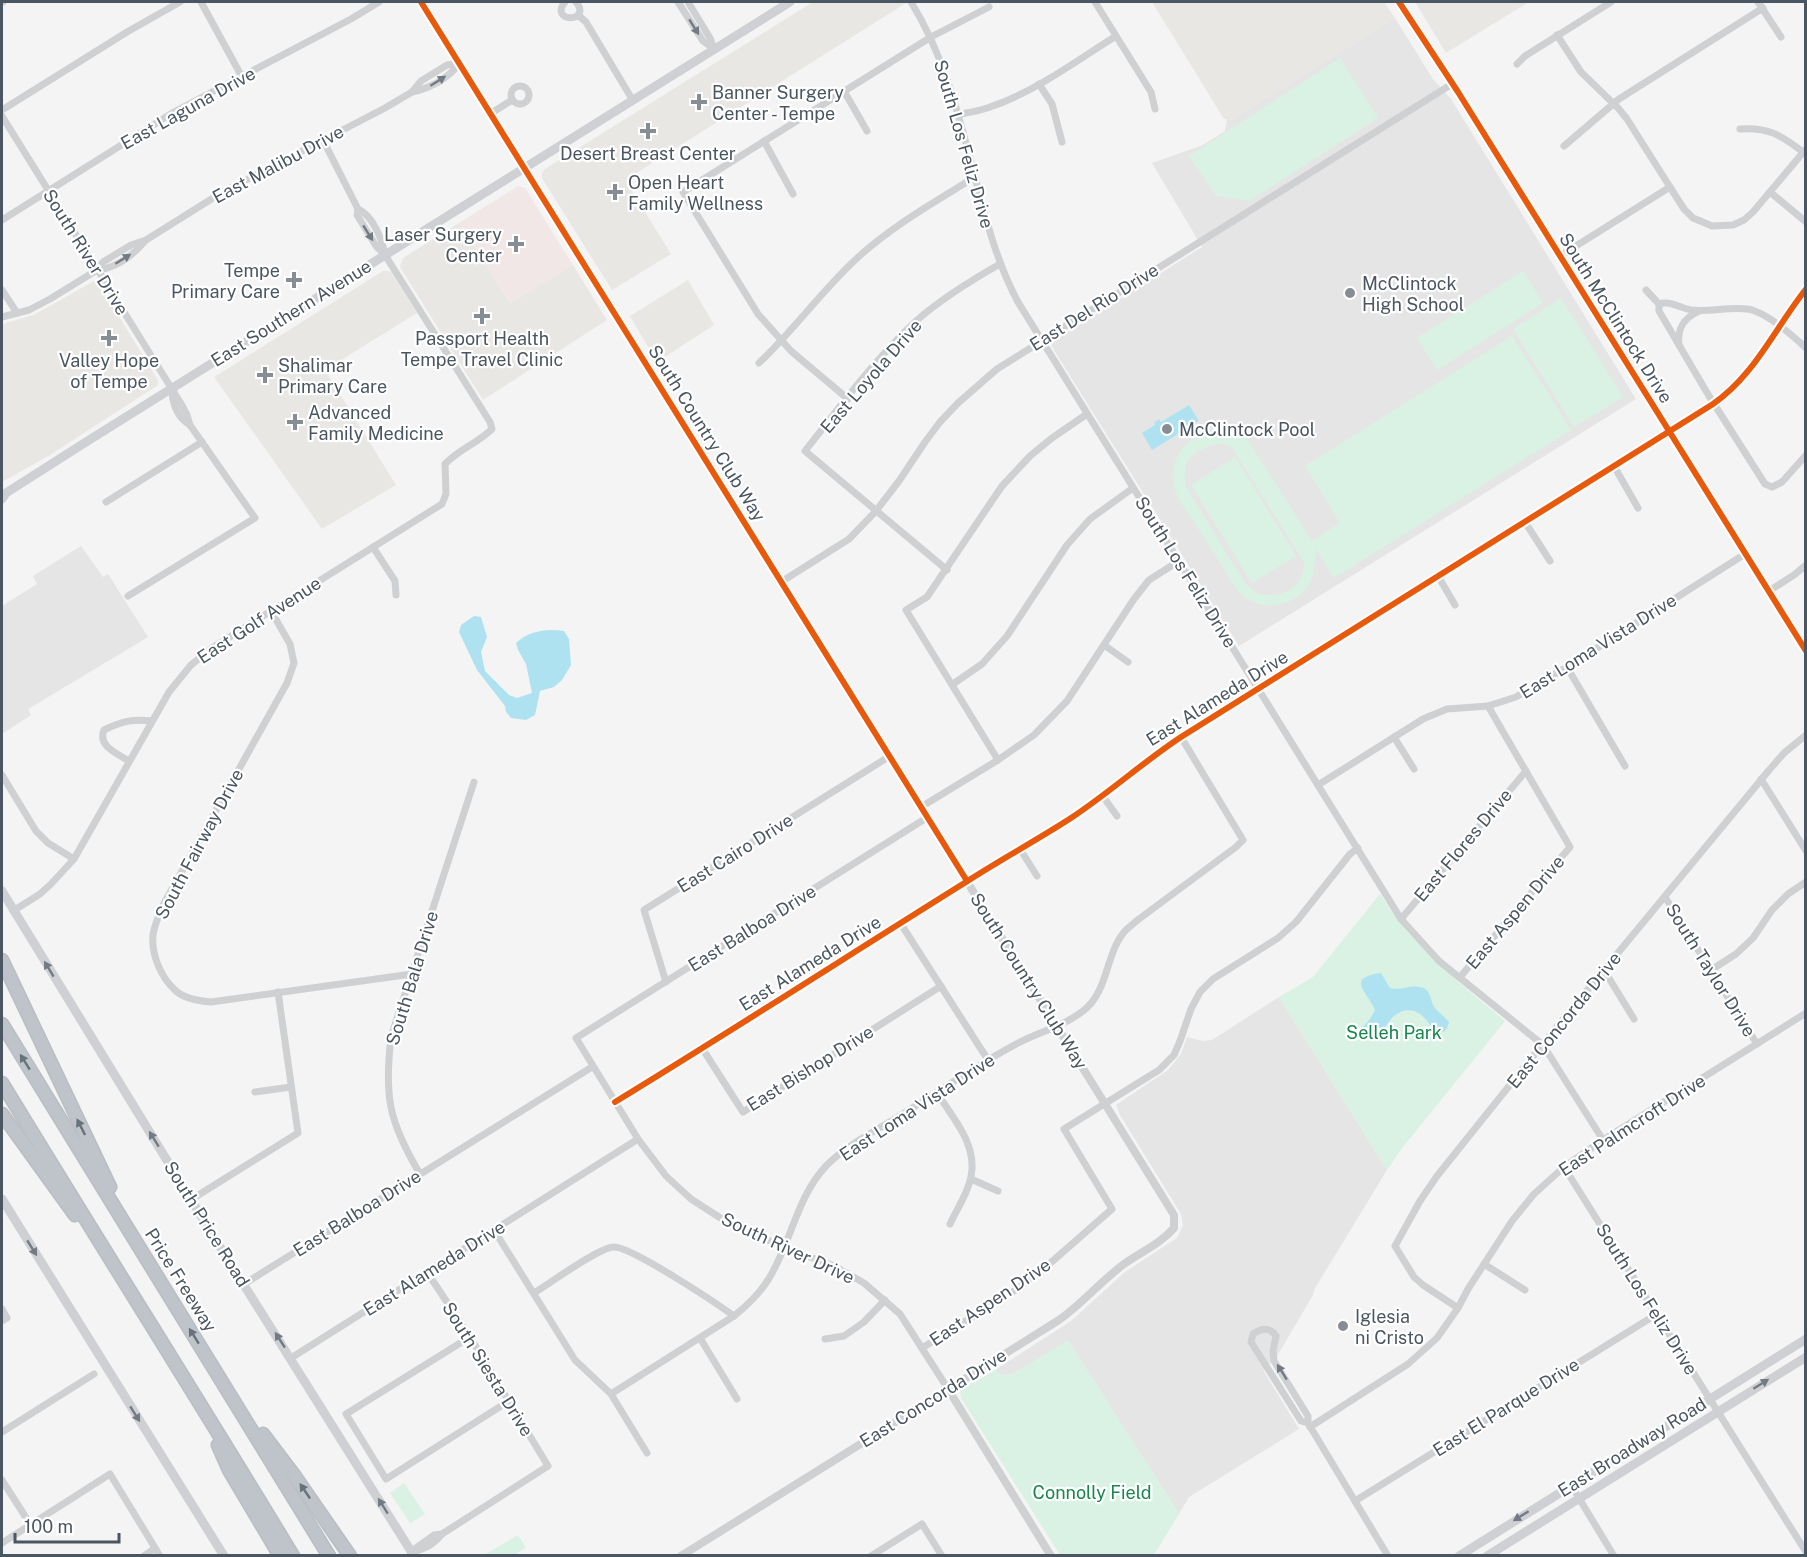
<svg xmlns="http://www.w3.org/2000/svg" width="1807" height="1557" font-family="'Public Sans',sans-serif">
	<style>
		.commercial { fill: #e8e7e3 }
		.education { fill: #e6e5e6 }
		.medical { fill: #f1e7e6 }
		.green { fill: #d9f2e3; fill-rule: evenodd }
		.water { fill: #aee2f0 }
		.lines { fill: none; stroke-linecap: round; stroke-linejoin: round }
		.motorway-casing { stroke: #b9bec3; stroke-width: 15 }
		.minor { stroke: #ced0d2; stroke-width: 7 }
		.tertiary { stroke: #ced0d2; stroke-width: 8 }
		.secondary { stroke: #ced0d4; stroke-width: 9 }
		.motorway { stroke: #bec4c9; stroke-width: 12 }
		.cycleway-casing { stroke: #fff; stroke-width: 10 }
		.cycleway { stroke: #e8590c; stroke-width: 6 }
		.oneway { fill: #727b83 }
		.oneway2 { fill: #727b84 }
		.oneway3 { fill: #67727b }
		.poi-dot { fill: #868d94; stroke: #fff; stroke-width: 2 }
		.labels { text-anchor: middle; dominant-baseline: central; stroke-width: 4.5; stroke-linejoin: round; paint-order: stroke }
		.poi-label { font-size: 18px; fill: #4a5661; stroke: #fff; text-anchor: start }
		.street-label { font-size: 18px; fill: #4a5661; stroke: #fff }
		.park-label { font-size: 18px; fill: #17864f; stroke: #fff }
	</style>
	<rect width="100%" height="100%" fill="#f4f4f4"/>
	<g class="commercial">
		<path d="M 813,2 L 905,2 L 906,3 L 630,177 L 627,183 L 671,254 L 612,290 L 542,178 L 542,173 L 545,169 Z"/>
		<path d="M 1152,2 L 1384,2 L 1395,18 L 1231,120 L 1224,119 Z"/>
		<path d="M 1415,2 L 1529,2 L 1446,53 Z"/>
		<path d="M 459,223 L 510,303 L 573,265 L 607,320 L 483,400 L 400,267 L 403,258 Z"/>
		<path d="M 383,271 L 389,271 L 392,273 L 417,313 L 325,370 L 396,485 L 322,529 L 214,377 Z"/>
		<path d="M 688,280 L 714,325 L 657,362 L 630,316 Z"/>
		<path d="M 94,281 L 99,284 L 158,380 L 158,385 L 50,455 L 2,482 L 2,324 L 34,315 Z"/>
	</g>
	<g class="education">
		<path d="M 1395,18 L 1433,79 L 1451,99 L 1636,399 L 1239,646 L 1052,347 L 1052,342 L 1202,247 L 1152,163 L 1203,145 L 1225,131 L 1227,119 L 1231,120 Z"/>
		<path d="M 81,546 L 103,577 L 108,574 L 148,637 L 28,709 L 31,715 L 2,734 L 2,606 L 37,584 L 33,576 Z"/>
		<path d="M 1279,997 L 1387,1170 L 1314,1290 L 1313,1295 L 1276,1358 L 1263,1370 L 1299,1429 L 1189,1497 L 1179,1514 L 1068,1341 L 1013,1374 L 1001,1375 L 995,1370 L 1071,1321 L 1125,1272 L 1177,1238 L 1183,1225 L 1181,1214 L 1120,1115 L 1116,1105 L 1168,1070 L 1181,1054 L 1187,1037 L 1203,1041 L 1212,1040 Z"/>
	</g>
	<path class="medical" d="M 518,186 L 525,188 L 573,265 L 510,303 L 459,223 Z"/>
	<g class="green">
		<path d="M 1340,58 L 1378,118 L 1249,201 L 1216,196 L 1189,156 Z"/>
		<path d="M 1523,271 L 1543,303 L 1437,370 L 1417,338 Z"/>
		<path d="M 1561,298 L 1623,397 L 1574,427 L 1513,329 Z"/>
		<path d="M 1512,336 L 1571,430 L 1334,578 L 1316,549 C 1315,559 1315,571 1311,581 C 1303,599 1277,610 1259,604 C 1251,602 1245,597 1239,593 C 1224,569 1209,545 1194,522 C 1187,511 1176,498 1174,485 C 1170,466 1178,448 1195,438 C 1207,430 1222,430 1234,436 L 1242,431 L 1312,541 L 1340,523 L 1305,466 ZM 1216,444 L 1226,444 L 1233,449 L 1304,562 C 1304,569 1303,575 1299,581 C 1291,594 1268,599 1255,592 C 1251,589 1247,585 1244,582 L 1186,487 C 1181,461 1191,451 1216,444 Z"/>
		<path d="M 1235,457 L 1296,556 L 1252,583 L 1191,485 Z"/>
		<path d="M 1380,894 C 1415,948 1457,981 1505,1021 L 1403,1147 L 1387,1170 L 1279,997 L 1313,977 Z"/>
		<path d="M 1068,1340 L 1179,1514 L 1154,1555 L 1060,1555 L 961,1398 L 960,1390 L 995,1370 L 1001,1375 L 1013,1374 Z"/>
		<path d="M 404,1483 L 425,1514 L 410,1523 L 390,1493 Z"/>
		<path d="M 518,1535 L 526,1548 L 514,1555 L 484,1555 Z"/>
	</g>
	<g class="water">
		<path d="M 1189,405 L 1199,421 L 1152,450 L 1142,433 L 1155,425 L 1154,423 L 1159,419 L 1161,422 Z"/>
		<path d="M 474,616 L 481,617 L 487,637 L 481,652 L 485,671 L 509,695 L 517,698 L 532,693 L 526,664 L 518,650 L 516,643 C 527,631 549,628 564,631 L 569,639 L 571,665 L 562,680 L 554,687 L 540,691 L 535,715 L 526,720 L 511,718 L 506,712 L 505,706 L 477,670 L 459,632 L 461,625 Z"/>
		<path d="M 1381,973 L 1390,988 C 1402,991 1408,985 1419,987 C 1432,988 1429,1000 1435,1008 C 1439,1013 1445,1017 1449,1022 C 1447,1031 1444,1033 1434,1033 C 1427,1016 1412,1002 1394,1016 C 1386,1023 1385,1033 1374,1036 C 1368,1038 1362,1034 1357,1031 C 1366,1025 1370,1020 1375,1010 C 1368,992 1344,978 1381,973 Z"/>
	</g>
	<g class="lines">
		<g class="motorway-casing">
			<g id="motorway">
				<path d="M 2,960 L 110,1187"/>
				<path d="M 2,1024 L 329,1556"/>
				<path d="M 2,1083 C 98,1241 197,1397 293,1556"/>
				<path d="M 2,1114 L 75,1215"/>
				<path d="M 263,1434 L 294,1475 L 350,1556"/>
				<path d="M 218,1445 L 229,1470 L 280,1556"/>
			</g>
		</g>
		<g class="minor">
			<path d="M 2,2 L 3,2"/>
			<path d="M 201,2 L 242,77"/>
			<path d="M 421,2 L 524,168"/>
			<path d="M 565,2 C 548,23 593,23 576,2"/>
			<path d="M 678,2 L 703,41 L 714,49"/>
			<path d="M 688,2 L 710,38 L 714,49"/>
			<path d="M 911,2 C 944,55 959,116 975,177 C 986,220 997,263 1018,302 L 1401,919 L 1439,961 L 1543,1045 L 1603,1140"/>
			<path d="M 1095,2 L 1151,92 L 1155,109"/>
			<path d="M 1758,2 L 1781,37"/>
			<path d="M 578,15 L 586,22 L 632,99"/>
			<path d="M 1557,35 L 1581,72 L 1618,108 L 1627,119 L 1670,187"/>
			<path d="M 1517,64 L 1525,56 L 1611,2"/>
			<path d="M 1039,84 L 1052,104 L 1062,142"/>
			<circle cx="520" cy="95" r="9"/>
			<path d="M 844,91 L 867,131"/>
			<path d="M 412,92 C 431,88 448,78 460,63"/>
			<path d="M 2,110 L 127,32 L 180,2"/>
			<path d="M 490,114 L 512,100"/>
			<path d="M 958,115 C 969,112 980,111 990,107 C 1035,92 1076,61 1116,36"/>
			<path d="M 2,116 L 180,402 L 187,415 L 190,425"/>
			<path d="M 1740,129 C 1768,127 1781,135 1803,152"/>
			<path d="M 764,141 L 793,194"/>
			<path d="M 1564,146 L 1619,99 L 1763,8"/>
			<path d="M 1770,192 L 1806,222"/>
			<path d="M 358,209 C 373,216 382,239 385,255"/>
			<path d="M 2,220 L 174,112 L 351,19 L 379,2"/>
			<path d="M 1560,256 L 1670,187 L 1684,209 L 1693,218 L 1712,226 L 1733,225 L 1744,220 L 1753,212 L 1806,149"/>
			<path d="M 97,270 C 116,268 133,255 145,241"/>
			<path d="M 2,290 L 17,313"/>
			<path d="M 1646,290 L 1659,304 L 1659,311 L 1709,396 L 1765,484 L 1772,487 L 1782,482 L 1806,455"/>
			<path d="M 1659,304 C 1669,300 1680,308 1691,310 C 1709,312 1728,307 1747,309 C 1765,311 1792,335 1806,348"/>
			<path d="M 2,317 L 29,310 L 50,299 L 97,270 L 103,262 L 131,245 L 146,240 L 221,193 L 385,108 L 412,92 L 421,81 L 447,65 L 460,63"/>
			<path d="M 1679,345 C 1677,328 1684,318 1699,311"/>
			<path d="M 759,363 C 793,331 820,293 854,261 C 890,227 933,203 975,177"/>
			<path d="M 848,399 L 791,351 L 758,314 L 683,192 L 931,37 L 989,7"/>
			<path d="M 1614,466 L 1638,508"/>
			<path d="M 106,502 L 202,442"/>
			<path d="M 1525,522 L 1550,561"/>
			<path d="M 373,547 L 395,581 L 396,595"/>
			<path d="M 947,570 L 805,451 C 840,407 874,360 916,321 C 942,298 970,281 1000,264"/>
			<path d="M 1438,576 L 1455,605"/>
			<path d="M 781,582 L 849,539 L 876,511 L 899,481 L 925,442 L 940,422 L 958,403 L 997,369 L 1452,84"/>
			<path d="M 1769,591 L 1794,575 L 1806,565"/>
			<path d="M 128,596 L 255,518 L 190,425 C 178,418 174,407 172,394"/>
			<path d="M 271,611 L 290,644 L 294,663 L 287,683 L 162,907 C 159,916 154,926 153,935 C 151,954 161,978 176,991 C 185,999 199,1001 211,1002 L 412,974"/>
			<path d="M 1104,645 L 1128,662"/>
			<path d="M 1567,667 L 1625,766"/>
			<path d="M 953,684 L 982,664 L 1007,636 L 1067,545 L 1090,519 L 1133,488"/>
			<path d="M 1394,737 L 1414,769"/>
			<path d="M 998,760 L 906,610 L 927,597 L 1002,486 L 1030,456 L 1052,438 L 1087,414"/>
			<path d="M 129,761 C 118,754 97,746 104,730 C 122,721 132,719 152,721"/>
			<path d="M 2,775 L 36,831 L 48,843 L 74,859"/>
			<path d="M 1761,779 L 1806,851"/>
			<path d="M 1318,785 L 1423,719 L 1447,709 L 1488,706 L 1516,697 L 1567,667 L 1745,554"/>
			<path d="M 1102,795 L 1117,816"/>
			<path d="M 921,807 L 998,760 L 1034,735 L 1067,701 L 1134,599 L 1149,580 L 1179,561"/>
			<path d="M 928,817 L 576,1038 L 638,1139 L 666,1176 L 691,1199 L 722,1219 L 783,1247 L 834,1266 L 864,1283 L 900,1314 L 948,1389"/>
			<path d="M 1020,849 L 1037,876"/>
			<path d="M 1665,897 L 1757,1044"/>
			<path d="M 13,911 L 40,894 L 51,884 L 74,859 L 169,692 L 191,665 L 212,648 L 442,504 L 446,494 L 445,464 C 459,449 478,443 492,429 L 490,422 L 385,255 L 376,246 L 357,215 L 358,209 L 323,140"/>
			<path d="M 1401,919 L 1526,771"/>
			<path d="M 901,924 L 988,1060"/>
			<path d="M 1604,970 L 1634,1019"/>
			<path d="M 1711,970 L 1736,954 L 1753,938 L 1772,910 L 1788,894 L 1806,882"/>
			<path d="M 1460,977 L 1570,847 L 1488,706"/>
			<path d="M 666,982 L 644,910 L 890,756"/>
			<path d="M 702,1048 L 743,1112 L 941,986"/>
			<path d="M 255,1092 L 291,1087"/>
			<path d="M 937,1093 C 953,1118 978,1145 971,1177 C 968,1193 957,1209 950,1224"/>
			<path d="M 1564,1167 L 1806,1552"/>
			<path d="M 420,1174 C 389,1122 384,1097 391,1037 L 474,782"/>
			<path d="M 971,1179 L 998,1191"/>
			<path d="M 192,1199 L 298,1133 L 278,992"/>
			<path d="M 494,1230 L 575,1360 L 611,1394 L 647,1453"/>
			<path d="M 1484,1264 L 1525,1290"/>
			<path d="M 244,1284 L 592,1067"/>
			<path d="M 534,1293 C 549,1284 599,1247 614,1247 C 632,1247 716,1303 734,1316"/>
			<path d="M 1458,1308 L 1423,1285 L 1414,1277 L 1395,1246 L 1420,1201 L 1437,1176 L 1546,1040 L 1770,769 L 1784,753 L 1806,735"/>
			<path d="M 2,1309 L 7,1318 L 2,1321"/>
			<path d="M 470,1337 L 346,1414 L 386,1479 L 509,1401"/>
			<path d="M 700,1338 L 737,1399"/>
			<path d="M 825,1339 L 844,1336 L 864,1322 L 885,1300"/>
			<path d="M 922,1348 L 1017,1289 L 1047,1266 L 1112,1209 L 1064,1129 L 1159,1070 L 1174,1055 L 1180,1041 L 1191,1009 L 1200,992 L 1213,979 L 1278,938 L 1296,922 L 1350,854 L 1358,848"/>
			<path d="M 291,1358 L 638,1139"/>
			<path d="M 611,1394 L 734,1316 C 748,1305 759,1294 768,1280 C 791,1244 796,1198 826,1166 C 846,1145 876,1131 901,1115 C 940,1091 978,1064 1018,1043 C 1039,1032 1064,1026 1083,1011 C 1109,991 1105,954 1125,931 C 1129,927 1134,923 1139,919 L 1236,847 L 1243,840 L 1181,737"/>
			<path d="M 1308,1423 L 1301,1421 L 1251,1342 L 1253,1334 C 1262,1328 1270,1327 1276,1336 L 1273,1351 L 1274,1361 L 1308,1416 L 1308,1423 L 1388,1556"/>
			<path d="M 1310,1427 L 1408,1364 L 1437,1338 L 1458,1308 L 1468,1289 L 1512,1221 L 1534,1194 L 1564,1167 L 1603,1140 L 1806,1013"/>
			<path d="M 2,1432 L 94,1374"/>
			<path d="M 2,1480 L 30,1524"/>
			<path d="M 1571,1485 L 1614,1556"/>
			<path d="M 1355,1501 L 1657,1314"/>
			<path d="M 2,1543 L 110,1474 L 160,1556"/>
			<path d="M 413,1550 L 434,1535 L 442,1534"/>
			<path d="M 412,1552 C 425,1549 433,1545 442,1534 L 548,1466 L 470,1337 L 427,1272"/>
			<path d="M 144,1556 L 155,1548"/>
			<path d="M 871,1556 L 922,1524 L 942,1556"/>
		</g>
		<g class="tertiary">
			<path d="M 524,168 L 1174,1215 L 1174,1228 C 1160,1244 1141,1252 1124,1264 C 1101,1281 1083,1303 1059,1320 L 681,1556"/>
			<path d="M 615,1102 C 733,1030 849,955 966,882 C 1000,860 1037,840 1071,818 C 1109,793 1143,762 1181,737 L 1713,404 C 1755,375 1775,328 1806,289"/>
			<path d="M 948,1389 L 1051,1556"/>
		</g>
		<g class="secondary">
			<path d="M 1399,2 L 1458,92 L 1806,651"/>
			<path d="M 2,499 L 6,493 L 86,442 L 790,2"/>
			<path d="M 2,891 L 217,1242 L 414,1556"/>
			<path d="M 2,1199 L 224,1556"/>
			<path d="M 1459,1556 L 1806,1339"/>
			<path d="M 1487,1556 L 1806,1357"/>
		</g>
		<use href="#motorway" class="motorway"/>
		<g class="cycleway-casing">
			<g id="cycleway">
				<path d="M 421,2 L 967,881"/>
				<path d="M 1399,2 L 1458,92 L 1806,651"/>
				<path d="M 615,1102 C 733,1030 849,955 966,882 C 1000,860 1037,840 1071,818 C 1109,793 1143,762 1181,737 L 1713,404 C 1755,375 1775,328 1806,289"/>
			</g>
		</g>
		<use href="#cycleway" class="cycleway"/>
	</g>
	<defs><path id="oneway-solid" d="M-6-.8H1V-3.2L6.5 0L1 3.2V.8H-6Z" transform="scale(1.5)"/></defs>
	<g class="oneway">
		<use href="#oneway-solid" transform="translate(694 27) rotate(58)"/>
		<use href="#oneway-solid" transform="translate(438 81) rotate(-32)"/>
		<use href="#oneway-solid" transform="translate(368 233) rotate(58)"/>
		<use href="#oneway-solid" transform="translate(123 259) rotate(-32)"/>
		<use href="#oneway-solid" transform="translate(1282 1372) rotate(-122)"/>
	</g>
	<g class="oneway2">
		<use href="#oneway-solid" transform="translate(49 969) rotate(-121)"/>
		<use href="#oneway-solid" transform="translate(154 1139) rotate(-122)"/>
		<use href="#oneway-solid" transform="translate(32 1248) rotate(58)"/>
		<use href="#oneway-solid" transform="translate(280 1340) rotate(-123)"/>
		<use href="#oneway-solid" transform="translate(1761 1384) rotate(-32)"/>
		<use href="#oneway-solid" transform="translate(135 1414) rotate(58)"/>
		<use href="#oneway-solid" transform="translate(383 1506) rotate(-122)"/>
		<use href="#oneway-solid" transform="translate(1521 1516) rotate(148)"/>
	</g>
	<g class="oneway3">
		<use href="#oneway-solid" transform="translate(25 1062) rotate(-122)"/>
		<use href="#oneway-solid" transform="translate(81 1127) rotate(-117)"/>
		<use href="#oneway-solid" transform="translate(194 1336) rotate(-122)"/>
		<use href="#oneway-solid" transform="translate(305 1491) rotate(-124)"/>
	</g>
	<g class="poi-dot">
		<path d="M696 93h6v6h6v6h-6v6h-6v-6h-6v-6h6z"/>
		<path d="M645 122h6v6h6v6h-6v6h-6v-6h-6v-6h6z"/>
		<path d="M612 183h6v6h6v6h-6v6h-6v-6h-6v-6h6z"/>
		<path d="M513 235h6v6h6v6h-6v6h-6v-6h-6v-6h6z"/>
		<path d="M291 271h6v6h6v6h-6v6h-6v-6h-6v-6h6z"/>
		<circle cx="1350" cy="293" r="6"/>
		<path d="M479 307h6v6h6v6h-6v6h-6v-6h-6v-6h6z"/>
		<path d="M106 329h6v6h6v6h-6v6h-6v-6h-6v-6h6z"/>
		<path d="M262 366h6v6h6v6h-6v6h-6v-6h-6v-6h6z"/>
		<path d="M292 413h6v6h6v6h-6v6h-6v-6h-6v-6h6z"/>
		<circle cx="1167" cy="429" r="6"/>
		<circle cx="1343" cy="1326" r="6"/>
	</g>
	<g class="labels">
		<g class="poi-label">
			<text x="712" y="92">Banner Surgery<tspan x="712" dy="21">Center - Tempe</tspan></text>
			<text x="648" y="153" text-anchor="middle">Desert Breast Center</text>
			<text x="628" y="182">Open Heart<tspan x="628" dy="21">Family Wellness</tspan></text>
			<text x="502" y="234" text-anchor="end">Laser Surgery<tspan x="502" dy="21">Center</tspan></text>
			<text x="280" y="270" text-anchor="end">Tempe<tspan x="280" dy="21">Primary Care</tspan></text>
			<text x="1362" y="283">McClintock<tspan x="1362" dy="21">High School</tspan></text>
			<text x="482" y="338" text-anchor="middle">Passport Health<tspan x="482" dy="21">Tempe Travel Clinic</tspan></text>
			<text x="109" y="360" text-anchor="middle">Valley Hope<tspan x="109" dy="21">of Tempe</tspan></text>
			<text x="278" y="365">Shalimar<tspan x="278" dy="21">Primary Care</tspan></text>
			<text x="308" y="412">Advanced<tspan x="308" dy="21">Family Medicine</tspan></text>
			<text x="1179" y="429">McClintock Pool</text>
			<text x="1355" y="1316">Iglesia<tspan x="1355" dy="21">ni Cristo</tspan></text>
		</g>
		<g class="street-label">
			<text transform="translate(188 108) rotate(-29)">East Laguna Drive</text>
			<text transform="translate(964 144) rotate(74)">South Los Feliz Drive</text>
			<text transform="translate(278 164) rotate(-28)">East Malibu Drive</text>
			<text transform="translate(86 252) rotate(58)">South River Drive</text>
			<text transform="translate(1094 307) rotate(-32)">East Del Rio Drive</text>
			<text transform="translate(291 313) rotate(-32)">East Southern Avenue</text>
			<text transform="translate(1616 318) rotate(58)">South McClintock Drive</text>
			<text transform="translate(871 376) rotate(-49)">East Loyola Drive</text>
			<text transform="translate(707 433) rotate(58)">South Country Club Way</text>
			<text transform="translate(1186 572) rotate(58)">South Los Feliz Drive</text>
			<text transform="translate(259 620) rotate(-33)">East Golf Avenue</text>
			<text transform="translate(1598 646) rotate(-32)">East Loma Vista Drive</text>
			<text transform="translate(1217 698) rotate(-32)">East Alameda Drive</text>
			<text transform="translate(199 844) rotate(-62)">South Fairway Drive</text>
			<text transform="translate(1463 845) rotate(-50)">East Flores Drive</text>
			<text transform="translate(735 853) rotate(-32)">East Cairo Drive</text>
			<text transform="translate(1515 912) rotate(-50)">East Aspen Drive</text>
			<text transform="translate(752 928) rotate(-32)">East Balboa Drive</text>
			<text transform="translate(810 963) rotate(-32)">East Alameda Drive</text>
			<text transform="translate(1711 970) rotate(58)">South Taylor Drive</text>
			<text transform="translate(412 978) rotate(-73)">South Bala Drive</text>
			<text transform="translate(1029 981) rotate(58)">South Country Club Way</text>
			<text transform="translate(1564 1020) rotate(-51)">East Concorda Drive</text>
			<text transform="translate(810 1068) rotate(-32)">East Bishop Drive</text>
			<text transform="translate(917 1107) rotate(-33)">East Loma Vista Drive</text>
			<text transform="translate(1632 1125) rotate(-33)">East Palmcroft Drive</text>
			<text transform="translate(357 1213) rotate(-32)">East Balboa Drive</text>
			<text transform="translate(207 1224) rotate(58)">South Price Road</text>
			<text transform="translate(788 1248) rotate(25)">South River Drive</text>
			<text transform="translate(434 1268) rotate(-32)">East Alameda Drive</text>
			<text transform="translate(181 1280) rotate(58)">Price Freeway</text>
			<text transform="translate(1647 1299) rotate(58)">South Los Feliz Drive</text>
			<text transform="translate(990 1302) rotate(-34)">East Aspen Drive</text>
			<text transform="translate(488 1369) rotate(58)">South Siesta Drive</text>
			<text transform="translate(933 1398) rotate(-32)">East Concorda Drive</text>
			<text transform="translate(1506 1407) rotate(-32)">East El Parque Drive</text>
			<text transform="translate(1632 1447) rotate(-32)">East Broadway Road</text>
		</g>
		<g class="park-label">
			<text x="1394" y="1032">Selleh Park</text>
			<text x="1092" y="1492">Connolly Field</text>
		</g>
	</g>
	<rect width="1807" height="1557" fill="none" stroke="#4a5661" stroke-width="6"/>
	<path d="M15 1533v9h104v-9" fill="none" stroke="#4a5661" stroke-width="3"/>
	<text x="24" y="1533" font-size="18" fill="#4a5661" stroke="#ffffff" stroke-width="4.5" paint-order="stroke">100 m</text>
</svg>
